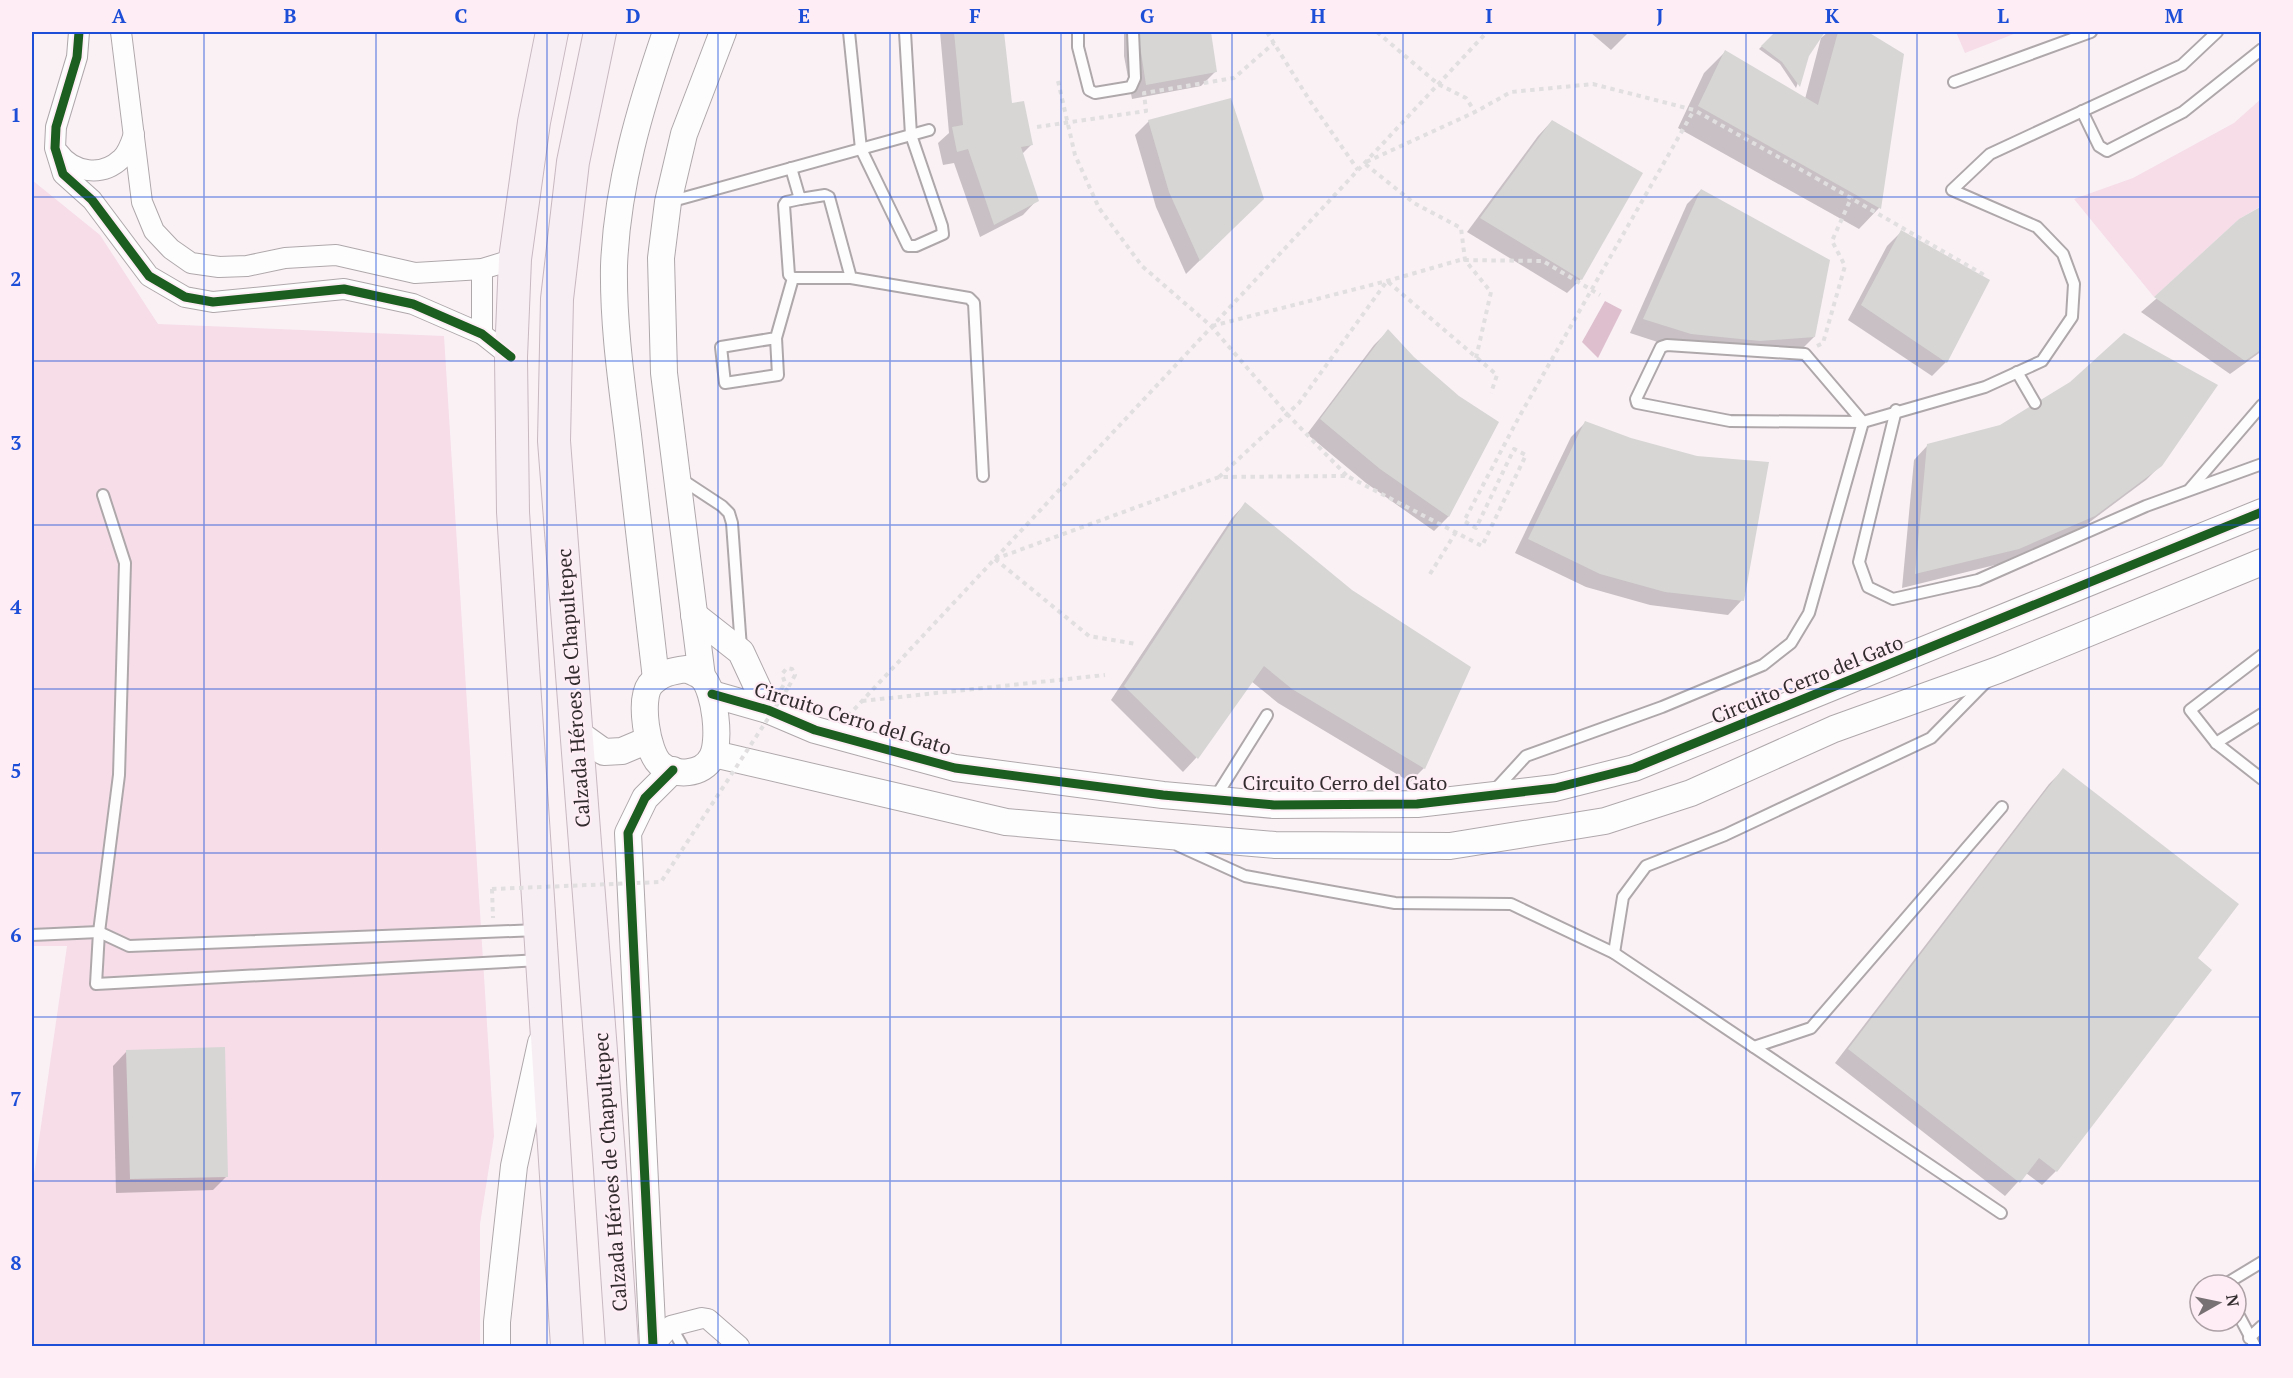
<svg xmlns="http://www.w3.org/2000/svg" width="2293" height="1378" font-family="'PT Serif',serif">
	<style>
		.green { fill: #f6dde8 }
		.water { fill: #ddbfcd }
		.shadow { fill: #0003 }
		.building { fill: #d7d6d5 }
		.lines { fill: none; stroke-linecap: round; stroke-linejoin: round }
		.service-casing { stroke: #afa8ab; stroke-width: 14 }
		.minor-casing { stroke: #afa8ab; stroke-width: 22 }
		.tertiary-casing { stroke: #afa8ab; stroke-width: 28 }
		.primary-casing { stroke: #c8b8c0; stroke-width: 34 }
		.path { stroke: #e1dfe0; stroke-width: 4; stroke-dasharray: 4.5 4.5; stroke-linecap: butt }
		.service { stroke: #fefdfe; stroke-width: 10 }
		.minor { stroke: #fefdfe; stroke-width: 20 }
		.tertiary { stroke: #fefdfe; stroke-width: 26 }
		.primary { stroke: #f7eef3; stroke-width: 32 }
		.path-bridge { stroke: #e1dfe0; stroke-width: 4; stroke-dasharray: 4.5 4.5; stroke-linecap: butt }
		.cycleway-casing { stroke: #feedf5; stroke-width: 13 }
		.cycleway { stroke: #1b5e20; stroke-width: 9 }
		.grid { fill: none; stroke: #1d4ed8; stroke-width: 1.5; stroke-opacity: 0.55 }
		.labels { text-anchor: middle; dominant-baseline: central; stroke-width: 4.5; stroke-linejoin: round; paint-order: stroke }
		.street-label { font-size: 20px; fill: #322c2e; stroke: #feedf5 }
		.neatline { fill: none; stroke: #1d4ed8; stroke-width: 2 }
		.grid-label { font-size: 20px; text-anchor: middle; font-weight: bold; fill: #1d4ed8 }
	</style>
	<rect width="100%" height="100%" fill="#faf1f5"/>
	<g class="green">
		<path d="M 1956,32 L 2019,32 L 1965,53 Z"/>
		<path d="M 2261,99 L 2261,206 L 2239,219 L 2154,297 L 2074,199 L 2133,178 L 2234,123 Z"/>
		<path d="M 32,180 L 100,235 L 158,324 L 444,336 L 494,1136 L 480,1224 L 480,1346 L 32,1346 L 32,1188 L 67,946 L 32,946 Z"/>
	</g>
	<path class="water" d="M 1605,301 L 1622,310 L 1598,358 L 1582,342 Z"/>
	<g class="shadow">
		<path d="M 940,32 L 1003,32 L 1011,105 L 1032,144 L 1022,154 L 1037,200 L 1023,215 L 980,237 L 954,163 L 943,165 L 938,143 L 949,133 Z"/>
		<path d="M 1124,32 L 1210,32 L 1215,72 L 1201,86 L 1132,99 L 1124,56 Z"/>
		<path d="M 1590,32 L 1629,32 L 1611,50 Z"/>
		<path d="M 1776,32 L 1823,32 L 1808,56 L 1796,88 L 1780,64 L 1759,49 Z"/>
		<path d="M 1828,32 L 1865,32 L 1902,54 L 1879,208 L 1859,229 L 1678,128 L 1704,73 L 1725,52 L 1805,99 L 1821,38 Z"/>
		<path d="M 1149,121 L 1262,199 L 1186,274 L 1156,207 L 1135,135 Z"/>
		<path d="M 1552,121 L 1581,279 L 1567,293 L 1467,232 L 1538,136 Z"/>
		<path d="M 1701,190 L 1814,337 L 1800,351 L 1676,348 L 1630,333 L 1687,204 Z"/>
		<path d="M 2262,207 L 2262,351 L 2230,374 L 2141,312 Z"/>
		<path d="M 1901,232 L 1946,362 L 1932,376 L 1848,320 L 1887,246 Z"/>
		<path d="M 1388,331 L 1413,358 L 1458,398 L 1497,422 L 1448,517 L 1434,531 L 1366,483 L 1307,434 L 1374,345 Z"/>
		<path d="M 1585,423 L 1742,600 L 1728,615 L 1650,605 L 1586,587 L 1515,553 L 1571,437 Z"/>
		<path d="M 1928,445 L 2161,465 L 2146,480 L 2079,530 L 2003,563 L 1902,588 L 1914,460 Z"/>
		<path d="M 1245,504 L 1424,768 L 1410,782 L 1278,703 L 1251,681 L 1196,758 L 1183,772 L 1111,700 L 1232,518 Z"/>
		<path d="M 2063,770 L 2196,959 L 2210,970 L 2056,1171 L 2042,1185 L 2026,1173 L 2005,1196 L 1835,1063 L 2049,784 Z"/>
		<path d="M 127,1051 L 227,1176 L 213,1190 L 116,1193 L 113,1066 Z"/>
	</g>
	<g class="building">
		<path d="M 954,32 L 1004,32 L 1012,103 L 1024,101 L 1033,145 L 1021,147 L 1039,201 L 994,225 L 968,149 L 957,152 L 952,127 L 963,125 Z"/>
		<path d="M 1138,32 L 1211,32 L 1217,72 L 1146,85 Z"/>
		<path d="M 1775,32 L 1825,32 L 1809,56 L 1800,87 L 1782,62 L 1761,46 Z"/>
		<path d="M 1838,32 L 1868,32 L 1904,54 L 1881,209 L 1698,106 L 1725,50 L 1818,105 Z"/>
		<path d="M 1231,98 L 1264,199 L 1200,261 L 1169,192 L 1148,120 Z"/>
		<path d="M 1552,120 L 1643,173 L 1582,280 L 1480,218 Z"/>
		<path d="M 1701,189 L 1830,260 L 1815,337 L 1760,341 L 1691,334 L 1643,319 Z"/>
		<path d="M 2262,206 L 2262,349 L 2245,361 L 2154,297 L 2239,219 Z"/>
		<path d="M 1901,230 L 1990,280 L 1947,363 L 1861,305 Z"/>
		<path d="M 1388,329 L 1414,357 L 1459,396 L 1499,422 L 1449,517 L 1380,469 L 1320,419 Z"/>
		<path d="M 2124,333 L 2218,385 L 2162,466 L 2095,516 L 2019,549 L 1915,574 L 1927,444 L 2000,425 L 2070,382 Z"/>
		<path d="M 1585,421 L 1631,438 L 1697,456 L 1769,462 L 1744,601 L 1665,592 L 1600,574 L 1528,539 Z"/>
		<path d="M 1245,502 L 1352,590 L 1471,667 L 1425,769 L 1292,689 L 1264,666 L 1198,759 L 1124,686 Z"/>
		<path d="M 2063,768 L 2239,904 L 2198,958 L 2212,970 L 2057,1172 L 2039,1158 L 2020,1183 L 1848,1049 Z"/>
		<path d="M 225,1047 L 228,1177 L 130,1179 L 126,1050 Z"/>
	</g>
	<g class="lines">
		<g class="service-casing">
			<g id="service">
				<path d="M 849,32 L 861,149 L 908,246 L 916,246 L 943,234 L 942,226 L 911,135 L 905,32"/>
				<path d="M 1078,32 L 1078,47 L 1089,90 L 1095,93 L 1131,87 L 1135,78 L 1133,32"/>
				<path d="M 1954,82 L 2091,32"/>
				<path d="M 2082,111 L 2099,146 L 2107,151 L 2183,112 L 2262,49"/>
				<path d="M 791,168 L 800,199 L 825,195 L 829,197 L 851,278 L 969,298 L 974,303 L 983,476"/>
				<path d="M 800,199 L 786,202 L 784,205 L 789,275 L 793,278 L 851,278"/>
				<path d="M 669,202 L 929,130"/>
				<path d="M 776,338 L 721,347 L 725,383 L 778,375 L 776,338 L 793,278"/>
				<path d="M 2017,372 L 2035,403"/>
				<path d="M 1896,410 L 1859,562 L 1868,587 L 1893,599 L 1978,580 L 2146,506 L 2262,464"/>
				<path d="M 1863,422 L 1805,354 L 1667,345 L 1661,347 L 1636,399 L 1637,403 L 1730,421 L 1863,422 L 1985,387 L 2042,361 L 2072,317 L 2074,284 L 2063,254 L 2037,227 L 1952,190 L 1990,154 L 2182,65 L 2217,32"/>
				<path d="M 681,479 L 722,506 L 729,513 L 732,523 L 741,648"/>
				<path d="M 2190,489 L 2262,405"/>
				<path d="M 103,495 L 125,563 L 119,775 L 99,932 L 96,984 L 540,960"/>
				<path d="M 2262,655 L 2190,710 L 2216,743 L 2262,779"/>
				<path d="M 2216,743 L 2262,714"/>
				<path d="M 1493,792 L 1526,756 L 1662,707 L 1763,665 L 1791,643 L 1809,613 L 1863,422"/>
				<path d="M 1215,798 L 1267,715"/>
				<path d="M 1179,846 L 1245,876 L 1395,903 L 1511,904 L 1614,953 L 2001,1213"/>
				<path d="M 32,935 L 99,932 L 129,946 L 538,930"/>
				<path d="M 1614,953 L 1623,897 L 1646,866 L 1725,835 L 1931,738 L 1986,682"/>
				<path d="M 1754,1047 L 1811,1028 L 2002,807"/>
				<path d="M 2224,1285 L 2262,1262"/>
				<path d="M 2236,1310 L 2255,1346"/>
				<path d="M 671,1326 L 682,1346"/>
				<path d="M 2249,1338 L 2262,1326"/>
			</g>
		</g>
		<g class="minor-casing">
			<g id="minor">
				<path d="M 79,32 L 77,57 L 56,127 L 55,148 L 63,174 L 92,200 L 149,276 L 185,297 L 213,302 L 344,289 L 413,304 L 482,334 L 511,357"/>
				<path d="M 121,32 L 142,202 L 154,231 L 171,249 L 191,263 L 219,267 L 247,266 L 285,258 L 336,255 L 415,273 L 482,269 L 515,259"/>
				<path d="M 58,152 C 73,173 102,177 121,159 C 128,153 131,143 134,134"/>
				<path d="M 482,334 L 482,269"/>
				<path d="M 653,1346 L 671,1326 L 702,1318 L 708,1319 L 739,1346"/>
			</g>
		</g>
		<g class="tertiary-casing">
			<g id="tertiary">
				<path d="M 694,615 L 741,652 L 768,710"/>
				<path d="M 687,669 C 692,672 699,674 703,678 C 715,692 721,741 712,757 C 703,775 675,777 660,764 C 647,752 639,700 650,685 C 660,673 672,671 687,669 Z"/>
				<path d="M 702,677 L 664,373 L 661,258 L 668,202 L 684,134 L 723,32"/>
				<path d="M 656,679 C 647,598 637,516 628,435 C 621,379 613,322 614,266 C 617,185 640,108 666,32"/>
				<path d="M 712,694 L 768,710 L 815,730 L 955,768 L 1163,795 L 1274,805 L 1417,804 L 1555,788 L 1634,768 L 2262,512"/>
				<path d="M 576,732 L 604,752 L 622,751 L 648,740"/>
				<path d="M 714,754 L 1006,822 L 1275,845 L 1450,846 L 1605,821 L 1691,793 L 1834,729 L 1998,670 L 2262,562"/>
				<path d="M 497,1346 L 497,1322 L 514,1166 L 541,1043"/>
				<path d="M 653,1346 L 628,833 L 645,798 L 673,770"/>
			</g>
		</g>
		<g class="primary-casing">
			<g id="primary">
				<path d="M 552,32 L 534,122 L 515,259 L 511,357 L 513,512 L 567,1346"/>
				<path d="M 600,32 L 573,162 L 557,299 L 554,441 L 609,1155 L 622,1346"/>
			</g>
		</g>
		<g class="path">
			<path d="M 1267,32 L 1310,101 L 1358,170"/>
			<path d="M 1377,32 L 1438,84 L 1466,98 L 1475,112"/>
			<path d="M 1058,81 L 1075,155 L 1099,208 L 1142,266 L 1211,326 L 1287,414 L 1347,476"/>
			<path d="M 1037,127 L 1146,111 L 1144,93 L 1234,78 L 1274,43"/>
			<path d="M 1212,326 L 1387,281 L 1460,260 L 1543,261 L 1600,295"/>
			<path d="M 1817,346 L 1823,343 L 1845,266 L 1832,241 L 1852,196"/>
			<path d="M 1476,358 L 1491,292 L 1465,260 L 1461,228 L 1414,203 L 1364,163 L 1475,112 L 1511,92 L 1593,84 L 1694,110 L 1816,178"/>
			<path d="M 1219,477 L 1299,403 L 1387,281 L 1497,375 L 1491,393"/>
			<path d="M 995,559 L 1219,477 L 1347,476 L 1482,546 L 1526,455 L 1514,449 L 1476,528 L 1464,521 L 1519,417 L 1694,110"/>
			<path d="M 995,559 L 1089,636 L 1136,644"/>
			<path d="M 1430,574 L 1456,532"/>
			<path d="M 781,689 L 785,683 L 782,674 L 787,668 L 792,669 L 795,675 L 788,688"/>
			<path d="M 862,701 L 1105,675"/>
			<path d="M 848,716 L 1487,32"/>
			<path d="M 492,889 L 493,918"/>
		</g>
		<use href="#service" class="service"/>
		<use href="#minor" class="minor"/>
		<use href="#tertiary" class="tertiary"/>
		<use href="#primary" class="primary"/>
		<g class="path-bridge">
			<path d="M 1816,178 L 1986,276"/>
			<path d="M 492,889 L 661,882 L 788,688"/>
		</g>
		<g class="cycleway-casing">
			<g id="cycleway">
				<path d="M 79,32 L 77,57 L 56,127 L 55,148 L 63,174 L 92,200 L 149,276 L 185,297 L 213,302 L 344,289 L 413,304 L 482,334 L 511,357"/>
				<path d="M 712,694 L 768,710 L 815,730 L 955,768 L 1163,795 L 1274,805 L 1417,804 L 1555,788 L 1634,768 L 2262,512"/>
				<path d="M 653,1346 L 628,833 L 645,798 L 673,770"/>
			</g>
		</g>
		<use href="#cycleway" class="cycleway"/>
	</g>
	<path class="grid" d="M 204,32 L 204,1346M 376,32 L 376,1346M 547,32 L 547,1346M 718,32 L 718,1346M 890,32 L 890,1346M 1061,32 L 1061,1346M 1232,32 L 1232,1346M 1403,32 L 1403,1346M 1575,32 L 1575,1346M 1746,32 L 1746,1346M 1917,32 L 1917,1346M 2089,32 L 2089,1346M 32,197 L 2262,197M 32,361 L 2262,361M 32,525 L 2262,525M 32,689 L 2262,689M 32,853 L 2262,853M 32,1017 L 2262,1017M 32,1181 L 2262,1181"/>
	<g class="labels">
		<g class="street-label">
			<text transform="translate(1807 679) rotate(-22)">Circuito Cerro del Gato</text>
			<text transform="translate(573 688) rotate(-94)">Calzada Héroes de Chapultepec</text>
			<text transform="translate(853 718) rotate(17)">Circuito Cerro del Gato</text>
			<text x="1345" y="782">Circuito Cerro del Gato</text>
			<text transform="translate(610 1172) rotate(-94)">Calzada Héroes de Chapultepec</text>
		</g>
	</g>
	<rect width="2293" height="1378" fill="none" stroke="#feedf5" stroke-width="66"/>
	<g transform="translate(2218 1303) rotate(81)"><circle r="28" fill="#feedf5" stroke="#aca0a5" stroke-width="1.5"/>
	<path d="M0-4.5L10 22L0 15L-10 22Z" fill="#787174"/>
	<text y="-9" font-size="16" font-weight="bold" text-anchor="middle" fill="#322c2e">N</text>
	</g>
	<rect x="33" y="33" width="2227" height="1312" class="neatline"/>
	<g class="grid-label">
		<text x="119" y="23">A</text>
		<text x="290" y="23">B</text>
		<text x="461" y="23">C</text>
		<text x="633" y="23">D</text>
		<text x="804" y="23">E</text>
		<text x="975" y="23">F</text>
		<text x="1147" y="23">G</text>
		<text x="1318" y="23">H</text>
		<text x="1489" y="23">I</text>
		<text x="1660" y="23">J</text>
		<text x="1832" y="23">K</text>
		<text x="2003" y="23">L</text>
		<text x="2174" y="23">M</text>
		<text x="16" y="122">1</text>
		<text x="16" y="286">2</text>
		<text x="16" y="450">3</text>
		<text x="16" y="614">4</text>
		<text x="16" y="778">5</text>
		<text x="16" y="942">6</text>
		<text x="16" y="1106">7</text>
		<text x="16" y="1270">8</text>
	</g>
</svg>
